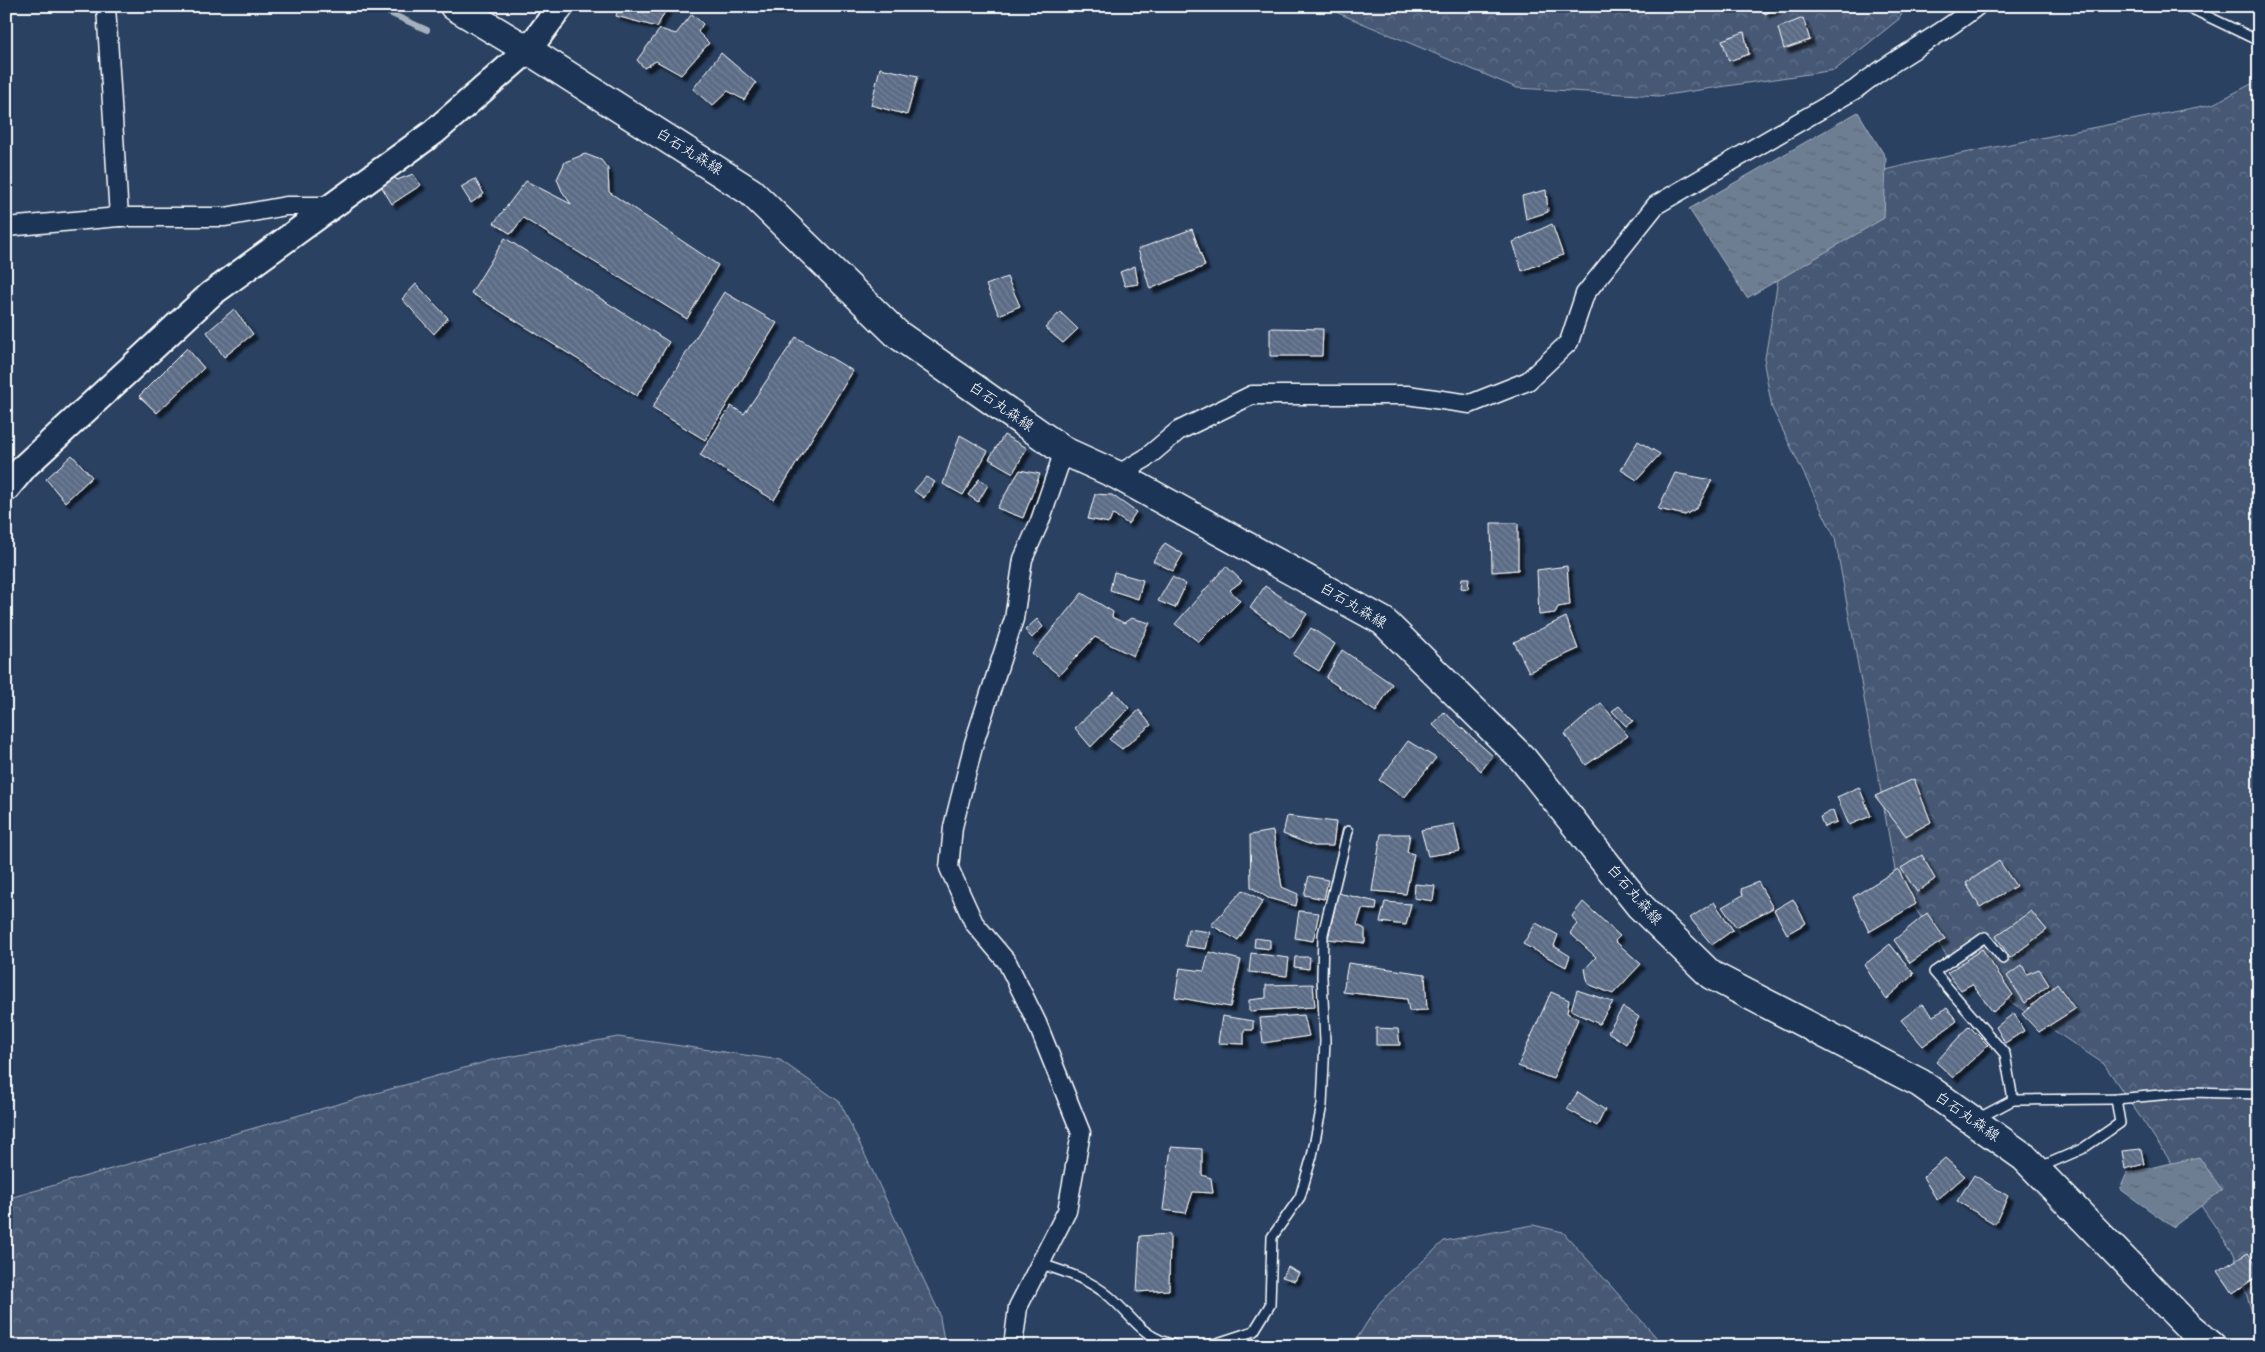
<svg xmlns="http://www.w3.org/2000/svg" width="2265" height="1352" font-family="Mynerve,'Klee One',sans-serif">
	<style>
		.forest { fill: url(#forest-crowns); stroke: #a2acba }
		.water { fill: url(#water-ripples); stroke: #a7b1be }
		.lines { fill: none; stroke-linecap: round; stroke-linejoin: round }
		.stream { stroke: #a7b1be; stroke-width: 6 }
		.building { fill: url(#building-back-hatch); stroke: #fff; filter: url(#shadow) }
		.lane-casing { stroke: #fff; stroke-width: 12 }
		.street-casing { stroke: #fff; stroke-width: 21 }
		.secondary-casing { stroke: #fff; stroke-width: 29 }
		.primary-casing { stroke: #fff; stroke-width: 31 }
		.lane { stroke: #1d3557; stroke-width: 9 }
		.street { stroke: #1d3557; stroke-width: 18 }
		.secondary { stroke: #1d3557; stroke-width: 25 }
		.primary { stroke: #1d3557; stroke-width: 28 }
		.labels { text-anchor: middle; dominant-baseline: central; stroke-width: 4; stroke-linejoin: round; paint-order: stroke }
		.street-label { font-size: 15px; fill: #fff; stroke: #1d3557 }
	</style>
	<defs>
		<pattern id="forest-crowns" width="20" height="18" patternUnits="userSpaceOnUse" patternTransform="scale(1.25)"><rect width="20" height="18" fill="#465975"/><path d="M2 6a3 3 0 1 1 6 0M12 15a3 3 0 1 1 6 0" fill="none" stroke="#62728a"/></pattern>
		<pattern id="water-ripples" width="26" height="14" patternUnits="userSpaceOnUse" patternTransform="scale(1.25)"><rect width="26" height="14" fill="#6d7d92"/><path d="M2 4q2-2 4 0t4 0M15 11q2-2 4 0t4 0" fill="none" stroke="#5e6772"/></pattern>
		<pattern id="building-back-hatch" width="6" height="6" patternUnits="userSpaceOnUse" patternTransform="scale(1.25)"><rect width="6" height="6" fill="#5b6c86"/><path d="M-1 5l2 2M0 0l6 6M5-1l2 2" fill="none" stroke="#748298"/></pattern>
		<filter id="shadow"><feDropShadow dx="4.5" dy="4.5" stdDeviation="1" flood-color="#0009"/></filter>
	</defs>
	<rect width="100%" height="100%" fill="#2a4161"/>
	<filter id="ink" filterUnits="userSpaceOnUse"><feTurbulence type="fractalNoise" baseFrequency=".02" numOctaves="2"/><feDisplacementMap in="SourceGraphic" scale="10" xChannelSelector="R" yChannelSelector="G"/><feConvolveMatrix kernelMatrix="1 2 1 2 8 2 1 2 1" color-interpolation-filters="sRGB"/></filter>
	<g filter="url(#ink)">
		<g class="forest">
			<path d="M 1330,6 L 1906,6 L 1899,19 L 1835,70 L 1659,96 L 1517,88 L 1338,13 Z"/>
			<path d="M 2259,80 L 2259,1335 L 2234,1254 L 2104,1064 L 1951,962 L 1897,881 L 1835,538 L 1772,408 L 1764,364 L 1791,202 L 1822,185 L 1914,163 L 2213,104 Z"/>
			<path d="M 618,1037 L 780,1060 L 840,1102 L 939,1312 L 945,1346 L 6,1346 L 6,1199 L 492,1060 Z"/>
			<path d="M 1533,1225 L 1563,1232 L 1664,1346 L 1352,1346 L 1380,1302 L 1444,1241 Z"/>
		</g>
		<g class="water">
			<path d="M 1858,112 L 1886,158 L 1884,218 L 1747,298 L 1689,209 Z"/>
			<path d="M 2199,1157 L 2222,1190 L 2173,1227 L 2120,1189 L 2127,1173 Z"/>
		</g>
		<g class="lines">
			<path class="stream" d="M 374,6 L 427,30"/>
		</g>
		<g class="building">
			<path d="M 619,6 L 668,6 L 657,27 L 616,16 Z"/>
			<path d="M 1762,6 L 1781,6 L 1765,14 Z"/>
			<path d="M 692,14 L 703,24 L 698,32 L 709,43 L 681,75 L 656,61 L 644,68 L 637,60 L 660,29 L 676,34 Z"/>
			<path d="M 1803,18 L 1810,40 L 1784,49 L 1778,28 Z"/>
			<path d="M 1744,32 L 1749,54 L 1729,61 L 1722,40 Z"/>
			<path d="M 721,53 L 756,83 L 744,100 L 728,91 L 712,106 L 693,89 Z"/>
			<path d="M 880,68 L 918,76 L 907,115 L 871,105 Z"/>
			<path d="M 585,154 L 601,160 L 608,169 L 609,192 L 718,265 L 687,319 L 523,218 L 511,234 L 494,223 L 526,181 L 571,204 L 562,191 L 557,179 L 565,162 Z"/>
			<path d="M 392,174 L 397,180 L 413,174 L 421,185 L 392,204 L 380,184 Z"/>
			<path d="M 475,179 L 484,194 L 471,203 L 461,187 Z"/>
			<path d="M 1546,190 L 1548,212 L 1526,219 L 1522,196 Z"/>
			<path d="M 1552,224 L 1563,255 L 1522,271 L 1513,242 Z"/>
			<path d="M 1192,229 L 1205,266 L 1150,289 L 1138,249 Z"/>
			<path d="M 505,238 L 669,342 L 637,396 L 471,293 Z"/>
			<path d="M 1135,266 L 1138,284 L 1125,286 L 1120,272 Z"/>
			<path d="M 1007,277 L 1020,306 L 999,315 L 986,285 Z"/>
			<path d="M 416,284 L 448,318 L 434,334 L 402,299 Z"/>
			<path d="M 724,292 L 777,323 L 705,440 L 652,408 Z"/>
			<path d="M 234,309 L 253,334 L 224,357 L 207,332 Z"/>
			<path d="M 1060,312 L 1078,329 L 1063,343 L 1045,328 Z"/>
			<path d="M 1270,328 L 1323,329 L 1322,356 L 1270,356 Z"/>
			<path d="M 796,337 L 853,371 L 774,500 L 700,455 L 731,406 L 744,414 Z"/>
			<path d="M 187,348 L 204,368 L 157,413 L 139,396 Z"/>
			<path d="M 960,435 L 988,451 L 963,495 L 943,484 Z"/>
			<path d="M 1004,435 L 1027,448 L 1013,473 L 989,459 Z"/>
			<path d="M 1638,441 L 1660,454 L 1637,480 L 1621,470 Z"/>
			<path d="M 72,455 L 92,477 L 65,502 L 46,479 Z"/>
			<path d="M 1020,470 L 1040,474 L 1023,518 L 997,508 Z"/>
			<path d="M 1675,473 L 1712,480 L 1697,508 L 1685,515 L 1658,509 Z"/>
			<path d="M 926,477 L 935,482 L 924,498 L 914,491 Z"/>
			<path d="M 979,479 L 988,485 L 978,502 L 968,495 Z"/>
			<path d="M 1095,494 L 1112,495 L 1136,512 L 1128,524 L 1113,514 L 1109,523 L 1088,519 Z"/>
			<path d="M 1491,523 L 1518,523 L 1518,570 L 1492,572 Z"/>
			<path d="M 1165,543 L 1183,554 L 1173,571 L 1153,561 Z"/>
			<path d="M 1226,566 L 1242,581 L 1230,590 L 1240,601 L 1199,642 L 1175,624 Z"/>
			<path d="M 1567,566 L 1570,605 L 1558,607 L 1555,613 L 1539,615 L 1537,570 Z"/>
			<path d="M 1114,572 L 1143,580 L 1138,599 L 1110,590 Z"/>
			<path d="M 1172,577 L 1186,584 L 1175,608 L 1158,601 Z"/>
			<path d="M 1462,578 L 1469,578 L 1468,589 L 1461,588 Z"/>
			<path d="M 1265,586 L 1307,614 L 1291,638 L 1250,608 Z"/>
			<path d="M 1082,593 L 1113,612 L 1112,617 L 1124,623 L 1131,618 L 1150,623 L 1133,656 L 1095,637 L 1059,675 L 1032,654 Z"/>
			<path d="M 1566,617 L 1578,649 L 1529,672 L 1514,642 Z"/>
			<path d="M 1037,619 L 1043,627 L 1032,638 L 1025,630 Z"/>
			<path d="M 1311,628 L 1335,644 L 1319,671 L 1293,655 Z"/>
			<path d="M 1342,650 L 1392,684 L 1376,712 L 1326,678 Z"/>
			<path d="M 1114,691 L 1129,708 L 1091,747 L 1075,728 Z"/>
			<path d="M 1601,703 L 1628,736 L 1586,765 L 1565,734 Z"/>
			<path d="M 1619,706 L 1633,721 L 1626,726 L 1612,711 Z"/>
			<path d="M 1139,710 L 1151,725 L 1122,749 L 1109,739 Z"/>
			<path d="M 1444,712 L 1493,756 L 1481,771 L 1433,725 Z"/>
			<path d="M 1408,741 L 1436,758 L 1404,798 L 1379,780 Z"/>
			<path d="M 1914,779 L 1931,822 L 1906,836 L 1875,796 Z"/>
			<path d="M 1859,787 L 1871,816 L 1849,825 L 1837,797 Z"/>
			<path d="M 1833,810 L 1837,822 L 1824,827 L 1820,817 Z"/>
			<path d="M 1287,816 L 1336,822 L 1333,846 L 1314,846 L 1283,834 Z"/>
			<path d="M 1454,824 L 1460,851 L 1428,856 L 1421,830 Z"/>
			<path d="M 1273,831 L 1282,887 L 1298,894 L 1296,906 L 1268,898 L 1251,887 L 1250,835 Z"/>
			<path d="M 1381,834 L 1410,834 L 1407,852 L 1414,854 L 1406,894 L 1372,891 Z"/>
			<path d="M 1922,855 L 1935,879 L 1917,892 L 1901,868 Z"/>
			<path d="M 1999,861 L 2016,886 L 1980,907 L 1966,883 Z"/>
			<path d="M 1898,869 L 1916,904 L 1869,932 L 1853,897 Z"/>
			<path d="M 1309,876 L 1328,880 L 1324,899 L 1304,895 Z"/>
			<path d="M 1758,882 L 1773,908 L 1736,927 L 1722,907 L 1743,895 L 1741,889 Z"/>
			<path d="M 1415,884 L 1435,886 L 1433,901 L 1414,898 Z"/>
			<path d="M 1243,890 L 1263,901 L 1238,940 L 1211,925 Z"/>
			<path d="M 1338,893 L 1377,902 L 1376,910 L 1362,909 L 1357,925 L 1365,929 L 1365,943 L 1328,939 Z"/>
			<path d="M 1793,899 L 1806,923 L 1787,934 L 1774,910 Z"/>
			<path d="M 1385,902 L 1411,904 L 1406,925 L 1380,922 Z"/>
			<path d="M 1583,902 L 1620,936 L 1615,941 L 1641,964 L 1613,994 L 1588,984 L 1585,969 L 1596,957 L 1570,933 L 1577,924 L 1572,916 Z"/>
			<path d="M 1714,902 L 1733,930 L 1712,945 L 1690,918 Z"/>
			<path d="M 1299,911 L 1319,913 L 1313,941 L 1295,938 Z"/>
			<path d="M 2031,911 L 2047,930 L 2010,958 L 1996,936 Z"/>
			<path d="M 1927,913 L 1945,939 L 1910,963 L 1894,940 Z"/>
			<path d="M 1536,923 L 1558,935 L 1554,946 L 1570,956 L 1566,967 L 1523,944 Z"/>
			<path d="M 1188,929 L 1210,932 L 1206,949 L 1185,946 Z"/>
			<path d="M 1255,938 L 1270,940 L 1270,949 L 1254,947 Z"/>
			<path d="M 1890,944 L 1914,974 L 1886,999 L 1864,965 Z"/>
			<path d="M 1982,949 L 2013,995 L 1993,1012 L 1972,984 L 1961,990 L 1947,973 Z"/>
			<path d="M 1209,952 L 1241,960 L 1230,1007 L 1175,997 L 1180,968 L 1204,971 Z"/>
			<path d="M 1251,953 L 1289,958 L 1287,976 L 1249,972 Z"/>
			<path d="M 1295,957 L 1310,957 L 1309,969 L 1294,967 Z"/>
			<path d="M 1348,963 L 1425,974 L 1427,1010 L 1409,1011 L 1407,999 L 1343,992 Z"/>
			<path d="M 2022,965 L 2027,974 L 2039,969 L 2049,985 L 2025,1003 L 2007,976 Z"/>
			<path d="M 1313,984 L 1315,1007 L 1249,1011 L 1249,1000 L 1266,998 L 1266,985 Z"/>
			<path d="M 2057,984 L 2075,1009 L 2039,1032 L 2022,1014 Z"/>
			<path d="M 1577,990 L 1613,1002 L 1599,1024 L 1571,1010 Z"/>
			<path d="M 1551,992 L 1569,1000 L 1567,1013 L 1578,1019 L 1553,1079 L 1518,1066 Z"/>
			<path d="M 1922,1004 L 1933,1016 L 1947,1008 L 1957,1021 L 1923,1046 L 1901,1020 Z"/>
			<path d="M 1623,1007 L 1639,1017 L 1626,1044 L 1608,1032 Z"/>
			<path d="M 2014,1013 L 2024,1031 L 2005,1043 L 1996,1027 Z"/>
			<path d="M 1304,1015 L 1309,1036 L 1263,1043 L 1260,1018 Z"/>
			<path d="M 1222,1016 L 1253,1021 L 1253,1030 L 1244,1030 L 1244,1044 L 1218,1043 Z"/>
			<path d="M 1969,1026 L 1988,1045 L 1953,1078 L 1936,1062 Z"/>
			<path d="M 1376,1028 L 1398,1029 L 1400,1045 L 1376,1045 Z"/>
			<path d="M 1578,1092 L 1605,1110 L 1597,1126 L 1567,1109 Z"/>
			<path d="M 1171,1147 L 1202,1149 L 1202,1175 L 1211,1178 L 1213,1193 L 1193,1192 L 1186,1213 L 1163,1210 Z"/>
			<path d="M 2141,1149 L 2144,1164 L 2125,1169 L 2122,1151 Z"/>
			<path d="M 1945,1158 L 1965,1176 L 1937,1200 L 1923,1177 Z"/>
			<path d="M 1974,1175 L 2008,1196 L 1995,1224 L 1957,1201 Z"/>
			<path d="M 1170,1234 L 1169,1290 L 1137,1292 L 1140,1236 Z"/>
			<path d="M 2248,1253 L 2259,1268 L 2259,1275 L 2233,1293 L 2218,1271 Z"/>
			<path d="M 1288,1267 L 1299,1273 L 1295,1281 L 1282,1277 Z"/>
		</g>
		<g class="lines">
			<g class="lane-casing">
				<g id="lane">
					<path d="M 2186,6 L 2259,41"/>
					<path d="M 2003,959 L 1985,937 L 1934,972 L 2005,1054 L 2013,1100"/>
					<path d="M 1977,1119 L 2013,1100 L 2116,1099 L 2193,1092 L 2259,1094"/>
					<path d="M 2038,1168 L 2082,1149 L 2120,1123 L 2116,1099"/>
					<path d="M 1041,1264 C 1066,1272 1089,1279 1110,1297 C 1136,1320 1140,1336 1177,1346"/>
					<path d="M 1208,1346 L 1254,1331 L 1270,1305 L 1272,1237 L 1300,1197 L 1312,1156 L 1322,1105 L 1325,1041 L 1322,977 L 1323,934 L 1348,831"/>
				</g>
			</g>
			<g class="street-casing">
				<g id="street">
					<path d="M 106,6 L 119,217"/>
					<path d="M 6,227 L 119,217 L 225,217 L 286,206 L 333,206"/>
					<path d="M 1117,475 L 1146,458 L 1178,431 L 1252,395 L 1407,395 L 1470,404 L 1528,381 L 1569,342 L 1585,294 L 1656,205 L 1856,89 C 1894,58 1939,37 1977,6"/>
					<path d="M 1013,1346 L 1018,1307 L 1067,1211 L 1081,1133 L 1037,1023 L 1007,962 L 974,923 L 949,868 L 953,827 L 974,743 L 1014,619 L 1023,559 L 1040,521 L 1064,451"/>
				</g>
			</g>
			<g class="secondary-casing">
				<path id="secondary" d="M 6,489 L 25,466 L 211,294 L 434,132 L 528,50 L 561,6"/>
			</g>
			<g class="primary-casing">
				<path id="primary" d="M 454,6 L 528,50 L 751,192 L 897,334 L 1064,451 L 1117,475 L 1383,621 L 1523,759 L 1640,906 L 1711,975 L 1920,1083 L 2024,1157 L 2188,1326 L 2212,1346"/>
			</g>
			<use href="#lane" class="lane"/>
			<use href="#street" class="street"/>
			<use href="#secondary" class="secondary"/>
			<use href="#primary" class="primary"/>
		</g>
	</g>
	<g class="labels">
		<g class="street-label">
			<text transform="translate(689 152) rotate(32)">白石丸森線</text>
			<text transform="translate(1001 407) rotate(35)">白石丸森線</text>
			<text transform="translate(1353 606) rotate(31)">白石丸森線</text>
			<text transform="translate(1634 895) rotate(49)">白石丸森線</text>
			<text transform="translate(1967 1117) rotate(35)">白石丸森線</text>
		</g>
	</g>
	<rect width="2265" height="1352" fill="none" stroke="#1d3557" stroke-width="25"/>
	<rect x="12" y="12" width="2240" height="1327" fill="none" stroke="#fff" stroke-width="2" filter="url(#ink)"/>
</svg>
